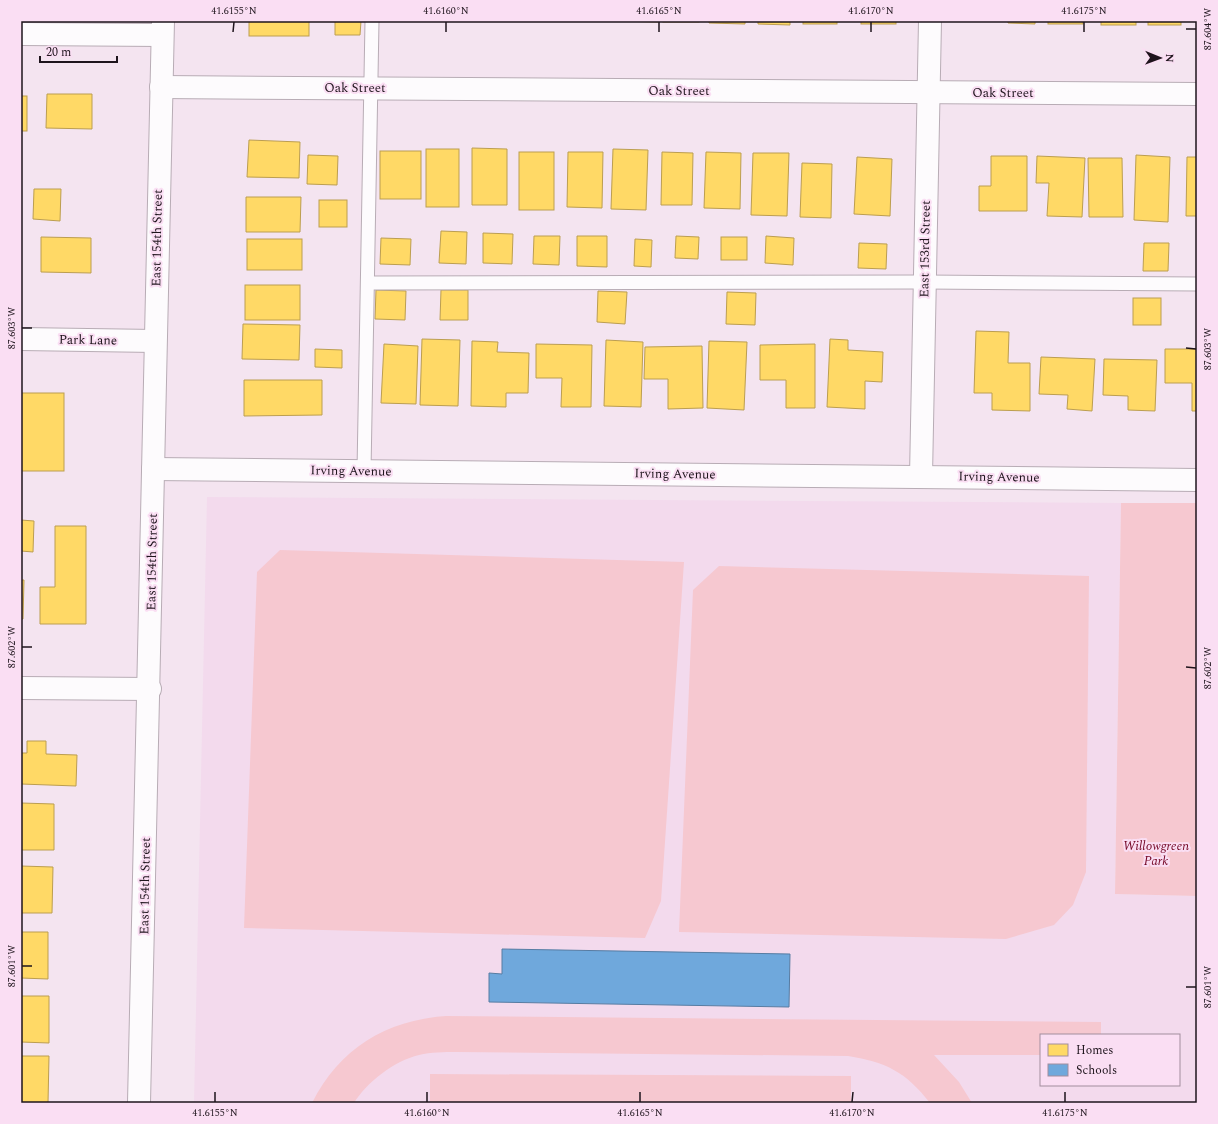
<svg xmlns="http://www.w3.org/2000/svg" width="1218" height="1124" font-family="Spectral,serif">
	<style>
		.built { fill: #f3daed; fill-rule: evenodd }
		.green { fill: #f6c8d0 }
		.homes { fill: #ffd966; stroke: #bc9e50 }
		.schools { fill: #6fa8dc; stroke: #577ca2 }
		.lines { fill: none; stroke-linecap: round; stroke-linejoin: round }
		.service-casing { stroke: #b8acb5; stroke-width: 15 }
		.minor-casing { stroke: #b8acb5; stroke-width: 24 }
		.tertiary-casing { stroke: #b8acb5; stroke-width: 24 }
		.service { stroke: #fdfbfd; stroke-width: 13 }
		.minor { stroke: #fdfbfd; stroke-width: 22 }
		.tertiary { stroke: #fdfbfd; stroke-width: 22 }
		.ticks { fill: none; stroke: #1e141c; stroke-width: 1.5 }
		.labels { text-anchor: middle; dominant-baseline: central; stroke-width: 4; stroke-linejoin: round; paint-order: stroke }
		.street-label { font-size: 13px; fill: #1e141c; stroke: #fadef3 }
		.park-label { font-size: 13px; font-style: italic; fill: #730524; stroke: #fadef3 }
		.neatline { fill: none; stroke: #1e141c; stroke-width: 1.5 }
		.ticks-label { font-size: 10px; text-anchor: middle; fill: #1e141c }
	</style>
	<rect width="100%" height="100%" fill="#f4e4f0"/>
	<path class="built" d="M 207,497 L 1121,503 L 1115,894 L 1197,896 L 1197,1103 L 194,1103 ZM 1041,1035 L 1179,1035 L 1179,1085 L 1041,1085 Z"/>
	<g class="green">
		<path d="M 1121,503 L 1197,503 L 1197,896 L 1115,894 Z"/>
		<path d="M 280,550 L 684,562 L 661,901 L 645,938 L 244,928 L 257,572 Z"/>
		<path d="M 719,566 L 1089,576 L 1086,872 L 1073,905 L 1054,925 L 1006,939 L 679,932 L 693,590 Z"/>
		<path d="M 446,1016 L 1101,1022 L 1101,1035 L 1041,1035 L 1041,1055 L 934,1055 L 959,1082 L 972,1103 L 930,1103 C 906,1072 886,1062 848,1056 L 456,1052 C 444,1052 431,1052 419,1055 C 394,1061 367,1082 354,1103 L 312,1103 C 339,1049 386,1020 446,1016 Z"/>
		<path d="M 430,1074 L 851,1076 L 851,1103 L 430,1103 Z"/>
	</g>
	<g class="homes">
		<rect x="249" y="21" width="60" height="15"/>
		<path d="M 335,21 L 361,21 L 360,35 L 335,35 Z"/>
		<path d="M 617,21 L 658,21 L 658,22 Z"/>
		<rect x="663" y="21" width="36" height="1"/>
		<path d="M 709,21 L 745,21 L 745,24 L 709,23 Z"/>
		<path d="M 758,21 L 790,21 L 790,25 L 758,24 Z"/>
		<rect x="803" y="21" width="34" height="3"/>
		<rect x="861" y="21" width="35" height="3"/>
		<path d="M 1008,21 L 1035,21 L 1035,24 L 1008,23 Z"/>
		<rect x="1048" y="21" width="35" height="3"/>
		<rect x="1101" y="21" width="35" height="4"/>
		<rect x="1148" y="21" width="33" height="4"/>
		<path d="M 47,94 L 92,94 L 92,129 L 46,128 Z"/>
		<rect x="21" y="96" width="6" height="35"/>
		<path d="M 249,140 L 300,142 L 299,178 L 247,177 Z"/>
		<path d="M 472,148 L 507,149 L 507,205 L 472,205 Z"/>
		<rect x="426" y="149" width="33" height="58"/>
		<path d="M 613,149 L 648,150 L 646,210 L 611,209 Z"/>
		<rect x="380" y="151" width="41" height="48"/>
		<rect x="519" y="152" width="35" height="58"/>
		<path d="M 568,152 L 603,152 L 602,208 L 567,207 Z"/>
		<path d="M 662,152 L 693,153 L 692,205 L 661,205 Z"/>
		<path d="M 706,152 L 741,153 L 740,209 L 704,208 Z"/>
		<path d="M 753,153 L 789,153 L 787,216 L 751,215 Z"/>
		<path d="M 308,155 L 338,156 L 337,185 L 307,184 Z"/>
		<path d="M 1136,155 L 1170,157 L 1168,222 L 1134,220 Z"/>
		<path d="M 991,156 L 1027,156 L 1027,211 L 979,211 L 979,186 L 991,186 Z"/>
		<path d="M 1037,156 L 1085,158 L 1082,217 L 1047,216 L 1049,183 L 1036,183 Z"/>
		<path d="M 857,157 L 892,159 L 890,216 L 854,214 Z"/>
		<path d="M 1187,157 L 1197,157 L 1197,216 L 1186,216 Z"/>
		<path d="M 1088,158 L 1122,158 L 1123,217 L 1089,217 Z"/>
		<path d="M 802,163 L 832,164 L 831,218 L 800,217 Z"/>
		<path d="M 34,189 L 61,189 L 60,221 L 33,219 Z"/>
		<path d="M 246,197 L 301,197 L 300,232 L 246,232 Z"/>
		<rect x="319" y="200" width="28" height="27"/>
		<path d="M 441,231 L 467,232 L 466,264 L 439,263 Z"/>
		<path d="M 483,233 L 513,234 L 512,264 L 483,263 Z"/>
		<path d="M 534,236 L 560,236 L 559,265 L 533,264 Z"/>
		<path d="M 577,236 L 607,236 L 607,267 L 577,266 Z"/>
		<path d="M 676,236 L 699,237 L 698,259 L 675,258 Z"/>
		<path d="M 766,236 L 794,238 L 793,265 L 765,263 Z"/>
		<path d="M 41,237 L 91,238 L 91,273 L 41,272 Z"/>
		<rect x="721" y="237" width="26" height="23"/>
		<path d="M 381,238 L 411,239 L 410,265 L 380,264 Z"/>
		<rect x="247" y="239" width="55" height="31"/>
		<path d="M 635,239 L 652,240 L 651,267 L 634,266 Z"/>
		<path d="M 859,243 L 887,244 L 886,269 L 858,268 Z"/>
		<path d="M 1144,243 L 1169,243 L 1168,271 L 1143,271 Z"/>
		<rect x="245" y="285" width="55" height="35"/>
		<path d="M 376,290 L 406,291 L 405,320 L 375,319 Z"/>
		<path d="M 441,290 L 468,290 L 468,320 L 440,320 Z"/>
		<path d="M 598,291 L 627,292 L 625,324 L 597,322 Z"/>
		<path d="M 727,292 L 756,293 L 755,325 L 726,324 Z"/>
		<rect x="1133" y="298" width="28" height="27"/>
		<path d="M 243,324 L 300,325 L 299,360 L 242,359 Z"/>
		<path d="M 976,331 L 1009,332 L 1008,363 L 1030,363 L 1030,411 L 992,410 L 992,393 L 974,393 Z"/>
		<path d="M 422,339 L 460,340 L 458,406 L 420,405 Z"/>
		<path d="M 830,339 L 848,340 L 848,350 L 883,352 L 882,382 L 865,381 L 865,409 L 827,407 Z"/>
		<path d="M 606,340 L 643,342 L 641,407 L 604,406 Z"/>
		<path d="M 472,341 L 498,342 L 497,352 L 529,353 L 528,393 L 506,393 L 506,407 L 471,406 Z"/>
		<path d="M 709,341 L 747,342 L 744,410 L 707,408 Z"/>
		<path d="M 384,344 L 418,346 L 416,404 L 381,403 Z"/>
		<path d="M 536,344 L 592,345 L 591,407 L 561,407 L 562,378 L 536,378 Z"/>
		<path d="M 815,344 L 815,408 L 786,408 L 786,380 L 760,380 L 760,345 Z"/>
		<path d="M 702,346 L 703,408 L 668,409 L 668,379 L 644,379 L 645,347 Z"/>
		<path d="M 315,349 L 342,350 L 342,368 L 315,367 Z"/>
		<path d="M 1165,349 L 1197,349 L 1197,411 L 1192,411 L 1192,383 L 1165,383 Z"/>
		<path d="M 1041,357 L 1095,359 L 1092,411 L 1067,409 L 1068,395 L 1039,394 Z"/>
		<path d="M 1104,359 L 1157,360 L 1155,411 L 1128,410 L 1128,396 L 1103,395 Z"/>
		<path d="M 244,380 L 322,380 L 322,415 L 244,416 Z"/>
		<rect x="21" y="393" width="43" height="78"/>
		<path d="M 21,520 L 34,521 L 33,552 L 21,551 Z"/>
		<path d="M 55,526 L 86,526 L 86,624 L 40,624 L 40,587 L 55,587 Z"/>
		<path d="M 21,580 L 24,580 L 23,619 L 21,619 Z"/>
		<path d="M 27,741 L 46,741 L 46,754 L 77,755 L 76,786 L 21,784 L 21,753 L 27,753 Z"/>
		<path d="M 21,803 L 54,804 L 54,850 L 21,850 Z"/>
		<path d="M 21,866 L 53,867 L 52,913 L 21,913 Z"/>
		<path d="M 21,932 L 48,932 L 48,979 L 21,978 Z"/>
		<path d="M 21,996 L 49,996 L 49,1043 L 21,1042 Z"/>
		<path d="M 21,1056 L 49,1056 L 48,1103 L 21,1103 Z"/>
	</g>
	<path class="schools" d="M 502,949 L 790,954 L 789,1007 L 489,1002 L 489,973 L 502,974 Z"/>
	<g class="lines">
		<g class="service-casing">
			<g id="service">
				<path d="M 368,283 L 924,282 L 1197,284"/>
				<path d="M 364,471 L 372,21"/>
			</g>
		</g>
		<g class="minor-casing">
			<g id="minor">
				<path d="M 21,34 L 162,35"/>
				<path d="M 161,87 L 1197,94"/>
				<path d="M 21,339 L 155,341"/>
				<path d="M 153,469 L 1197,480"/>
				<path d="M 921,476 L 930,21"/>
				<path d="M 21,688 L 150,689"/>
			</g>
		</g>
		<g class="tertiary-casing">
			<path id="tertiary" d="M 139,1103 C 148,742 154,382 163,21"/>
		</g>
		<use href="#service" class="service"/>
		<use href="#minor" class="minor"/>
		<use href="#tertiary" class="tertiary"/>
	</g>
	<path class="ticks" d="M 1186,29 L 1196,29M 233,32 L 234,22M 446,32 L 446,22M 659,32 L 659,22M 871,32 L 871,22M 1084,32 L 1084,22M 22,328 L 32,328M 1186,348 L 1196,349M 22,647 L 32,647M 1186,667 L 1196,668M 22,966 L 32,966M 1186,987 L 1196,987M 215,1102 L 215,1092M 427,1102 L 427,1092M 640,1102 L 640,1092M 852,1102 L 853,1092M 1065,1102 L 1065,1092"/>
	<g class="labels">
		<g class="street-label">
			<text x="355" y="88">Oak Street</text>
			<text x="679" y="91">Oak Street</text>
			<text x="1003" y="93">Oak Street</text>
			<text transform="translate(157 238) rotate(-89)">East 154th Street</text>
			<text transform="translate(925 249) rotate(-89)">East 153rd Street</text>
			<text transform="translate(88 340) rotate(1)">Park Lane</text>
			<text transform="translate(351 471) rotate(1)">Irving Avenue</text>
			<text transform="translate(675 474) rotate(1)">Irving Avenue</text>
			<text transform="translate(999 477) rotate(1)">Irving Avenue</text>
			<text transform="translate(152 562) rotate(-89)">East 154th Street</text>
			<text transform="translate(145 886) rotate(-89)">East 154th Street</text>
		</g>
		<g class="park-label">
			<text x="1156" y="846">Willowgreen<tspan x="1156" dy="15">Park</tspan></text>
		</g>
	</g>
	<rect width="1218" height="1124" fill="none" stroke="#fadef3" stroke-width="44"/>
	<rect x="1040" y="1034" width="140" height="52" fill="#fadef3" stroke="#a28d9d"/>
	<rect x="1048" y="1044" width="20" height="12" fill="#ffd966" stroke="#a28d9d"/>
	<text x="1076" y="1054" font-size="12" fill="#1e141c">Homes</text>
	<rect x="1048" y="1064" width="20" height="12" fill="#6fa8dc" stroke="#a28d9d"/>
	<text x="1076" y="1074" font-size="12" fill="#1e141c">Schools</text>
	<g transform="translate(1160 58) rotate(91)" stroke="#fadef3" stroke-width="3" paint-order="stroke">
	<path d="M0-3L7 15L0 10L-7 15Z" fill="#1e141c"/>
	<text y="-6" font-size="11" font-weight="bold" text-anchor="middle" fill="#1e141c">N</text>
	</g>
	<path d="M40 56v6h77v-6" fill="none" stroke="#1e141c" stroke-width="2"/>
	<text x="46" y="56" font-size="12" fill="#1e141c" stroke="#fadef3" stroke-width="3" paint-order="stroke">20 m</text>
	<rect x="22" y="22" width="1174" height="1080" class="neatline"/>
	<g class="ticks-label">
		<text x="234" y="14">41.6155°N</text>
		<text x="446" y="14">41.6160°N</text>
		<text x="659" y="14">41.6165°N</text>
		<text x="871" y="14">41.6170°N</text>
		<text x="1084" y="14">41.6175°N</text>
		<text transform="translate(1207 29) rotate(-90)" y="4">87.604°W</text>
		<text transform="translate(11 328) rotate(-90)" y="4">87.603°W</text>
		<text transform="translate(1207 349) rotate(-90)" y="4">87.603°W</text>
		<text transform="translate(11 647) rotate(-90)" y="4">87.602°W</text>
		<text transform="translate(1207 668) rotate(-90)" y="4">87.602°W</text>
		<text transform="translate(11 966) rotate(-90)" y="4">87.601°W</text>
		<text transform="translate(1207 987) rotate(-90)" y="4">87.601°W</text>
		<text x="215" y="1116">41.6155°N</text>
		<text x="427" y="1116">41.6160°N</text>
		<text x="640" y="1116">41.6165°N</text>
		<text x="852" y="1116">41.6170°N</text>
		<text x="1065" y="1116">41.6175°N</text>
	</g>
</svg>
